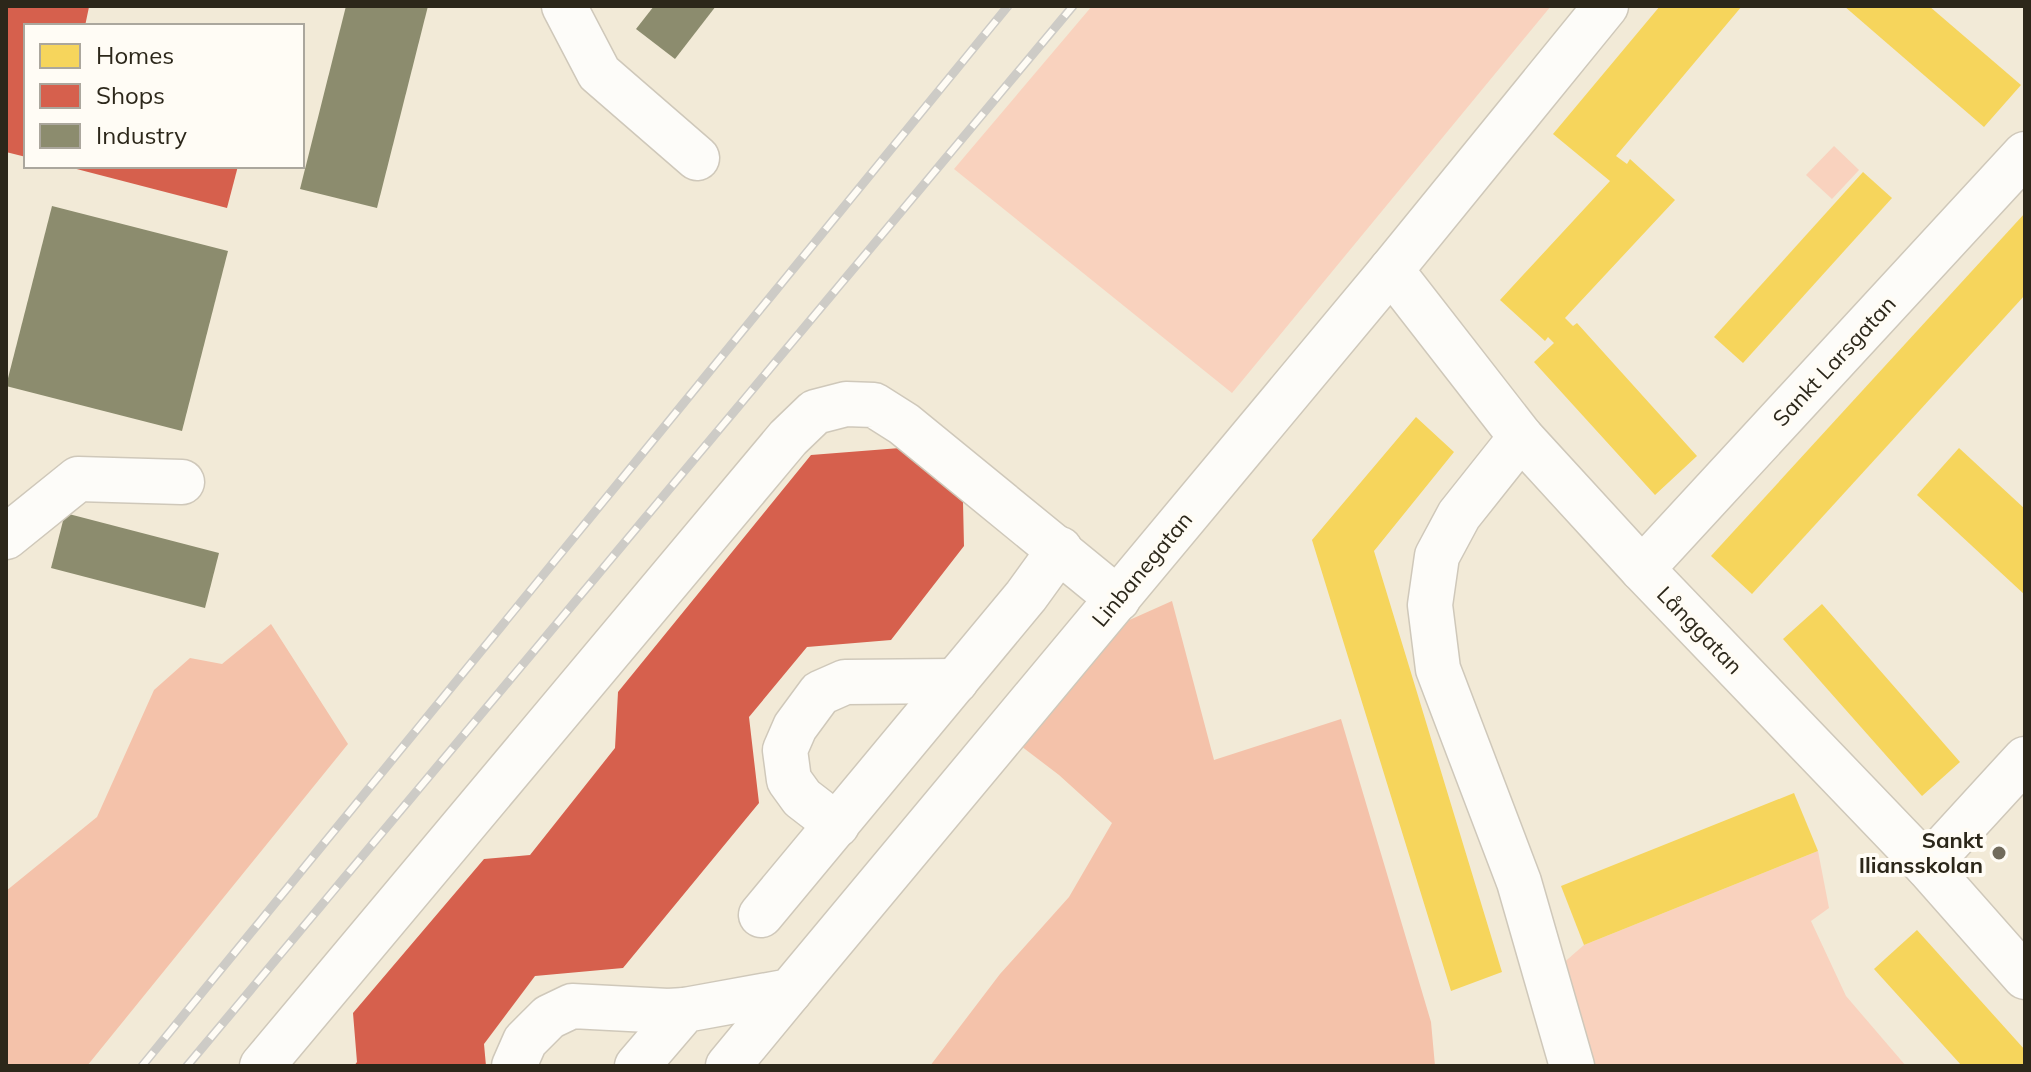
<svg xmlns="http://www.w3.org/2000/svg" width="2031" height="1072" font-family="Mulish,sans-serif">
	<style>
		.green { fill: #f9d2be }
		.forest { fill: #f4c2aa }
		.homes { fill: #f6d55c }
		.shops { fill: #d6604d }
		.industry { fill: #8c8c6e }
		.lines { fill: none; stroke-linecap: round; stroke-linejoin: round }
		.minor-casing { stroke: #cfc8ba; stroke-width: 47 }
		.minor { stroke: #fdfcf9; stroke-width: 44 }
		.rail-casing { stroke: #cdcbc6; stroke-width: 9 }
		.rail { stroke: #fffcf5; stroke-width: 6; stroke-dasharray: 18; stroke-linecap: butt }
		.poi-dot { fill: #716b5c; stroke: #fffcf5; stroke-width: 3 }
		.labels { text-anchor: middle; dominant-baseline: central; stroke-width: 8; stroke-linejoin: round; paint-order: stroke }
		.street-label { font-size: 22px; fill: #2c271a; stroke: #fffcf5 }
		.poi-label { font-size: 22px; font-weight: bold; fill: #2c271a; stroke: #fffcf5; text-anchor: end }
	</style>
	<rect width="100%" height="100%" fill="#f2ead7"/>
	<g class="green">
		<path d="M 1092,6 L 1551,6 L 1232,393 L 954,169 Z"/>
		<path d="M 1834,146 L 1859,170 L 1832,199 L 1806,175 Z"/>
		<path d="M 1818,851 L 1829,908 L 1811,921 L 1846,996 L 1906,1066 L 1572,1066 L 1553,972 L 1584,945 Z"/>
	</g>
	<g class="forest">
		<path d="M 1172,601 L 1214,760 L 1341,719 L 1431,1022 L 1435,1066 L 930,1066 L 1000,974 L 1069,897 L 1112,823 L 1059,775 L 1017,743 L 1107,630 Z"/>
		<path d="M 271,624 L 348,744 L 87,1066 L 6,1066 L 6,891 L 97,817 L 154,690 L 190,658 L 222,664 Z"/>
	</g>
	<g class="homes">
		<path d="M 1660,6 L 1742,6 L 1616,156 L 1627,164 L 1630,159 L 1675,200 L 1565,318 L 1573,326 L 1577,323 L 1697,456 L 1655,495 L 1534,362 L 1554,343 L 1548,337 L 1545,341 L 1500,300 L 1610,181 L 1553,134 Z"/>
		<path d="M 1844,6 L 1929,6 L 2021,85 L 1984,127 Z"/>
		<path d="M 1863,172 L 1892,198 L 1743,363 L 1714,337 Z"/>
		<path d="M 2025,213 L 2025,295 L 1752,594 L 1711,556 Z"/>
		<path d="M 1416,417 L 1454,452 L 1374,551 L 1502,972 L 1451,991 L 1312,540 Z"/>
		<path d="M 1959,448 L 2025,509 L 2025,595 L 1917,495 Z"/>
		<path d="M 1822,604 L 1960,762 L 1922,796 L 1783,639 Z"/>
		<path d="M 1794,793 L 1818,851 L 1584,945 L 1561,886 Z"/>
		<path d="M 1917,930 L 2025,1050 L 2025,1066 L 1962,1066 L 1874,969 Z"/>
	</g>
	<g class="shops">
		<path d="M 6,6 L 89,7 L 85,26 L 26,26 L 26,157 L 6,152 Z"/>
		<path d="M 65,166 L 238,166 L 227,208 Z"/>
		<path d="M 900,448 L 963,502 L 964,546 L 891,640 L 807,647 L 749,717 L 759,803 L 623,968 L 535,976 L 484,1044 L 486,1066 L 354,1066 L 357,1062 L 353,1013 L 484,859 L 530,855 L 615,748 L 618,692 L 811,455 Z"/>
	</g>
	<g class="industry">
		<path d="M 346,6 L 428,6 L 377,208 L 300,189 Z"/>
		<path d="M 654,6 L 716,6 L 675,59 L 636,29 Z"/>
		<path d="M 52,206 L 228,251 L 182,431 L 6,386 Z"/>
		<path d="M 65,513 L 219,553 L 205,608 L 51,568 Z"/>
	</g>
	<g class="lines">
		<g class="minor-casing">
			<g id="minor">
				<path d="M 564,6 L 599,73 L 697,158"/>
				<path d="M 1391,270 L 1521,437 L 1642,569 L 1927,866 L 2025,977"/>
				<path d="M 1521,437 L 1459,515 L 1437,556 L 1430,605 L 1438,669 L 1519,882 L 1572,1066"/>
				<path d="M 6,537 L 78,479 L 182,482"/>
				<path d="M 1642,569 L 2025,154"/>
				<path d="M 837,825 L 802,798 L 789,780 L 785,750 L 795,727 L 820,693 L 845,682 L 956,681"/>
				<path d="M 1927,866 L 2025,759"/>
				<path d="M 761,915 L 1026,596 L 1060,549"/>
				<path d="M 262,1066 L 788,438 L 815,412 L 846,404 L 874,405 L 904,424 L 1118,599"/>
				<path d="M 514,1066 L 525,1041 L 549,1017 L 572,1006 L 668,1011 L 685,1010"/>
				<path d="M 637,1066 L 685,1010 L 790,991 L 1391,270 L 1606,6"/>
				<path d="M 728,1066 L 790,991"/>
			</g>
		</g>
		<use href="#minor" class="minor"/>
		<g class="rail-casing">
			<g id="rail">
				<path d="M 142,1066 L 1008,6"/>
				<path d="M 187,1066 L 1073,6"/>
			</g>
		</g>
		<use href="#rail" class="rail"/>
	</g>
	<circle class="poi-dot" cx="1999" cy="853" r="8"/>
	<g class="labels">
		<g class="street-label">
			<text transform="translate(1834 361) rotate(-47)">Sankt Larsgatan</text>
			<text transform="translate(1142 569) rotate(-50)">Linbanegatan</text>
			<text transform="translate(1700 630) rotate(46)">Långgatan</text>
		</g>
		<g class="poi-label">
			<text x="1983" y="840">Sankt<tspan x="1983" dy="25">Iliansskolan</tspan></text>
		</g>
	</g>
	<rect width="2031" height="1072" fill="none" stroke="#2c271a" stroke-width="16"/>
	<rect x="24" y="24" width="280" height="144" fill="#fffcf5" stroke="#aba79d" stroke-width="2"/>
	<rect x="40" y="44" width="40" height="24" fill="#f6d55c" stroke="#aba79d" stroke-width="2"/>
	<text x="96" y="64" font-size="24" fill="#2c271a">Homes</text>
	<rect x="40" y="84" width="40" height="24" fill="#d6604d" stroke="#aba79d" stroke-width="2"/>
	<text x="96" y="104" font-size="24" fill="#2c271a">Shops</text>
	<rect x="40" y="124" width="40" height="24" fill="#8c8c6e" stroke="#aba79d" stroke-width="2"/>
	<text x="96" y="144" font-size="24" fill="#2c271a">Industry</text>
</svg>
